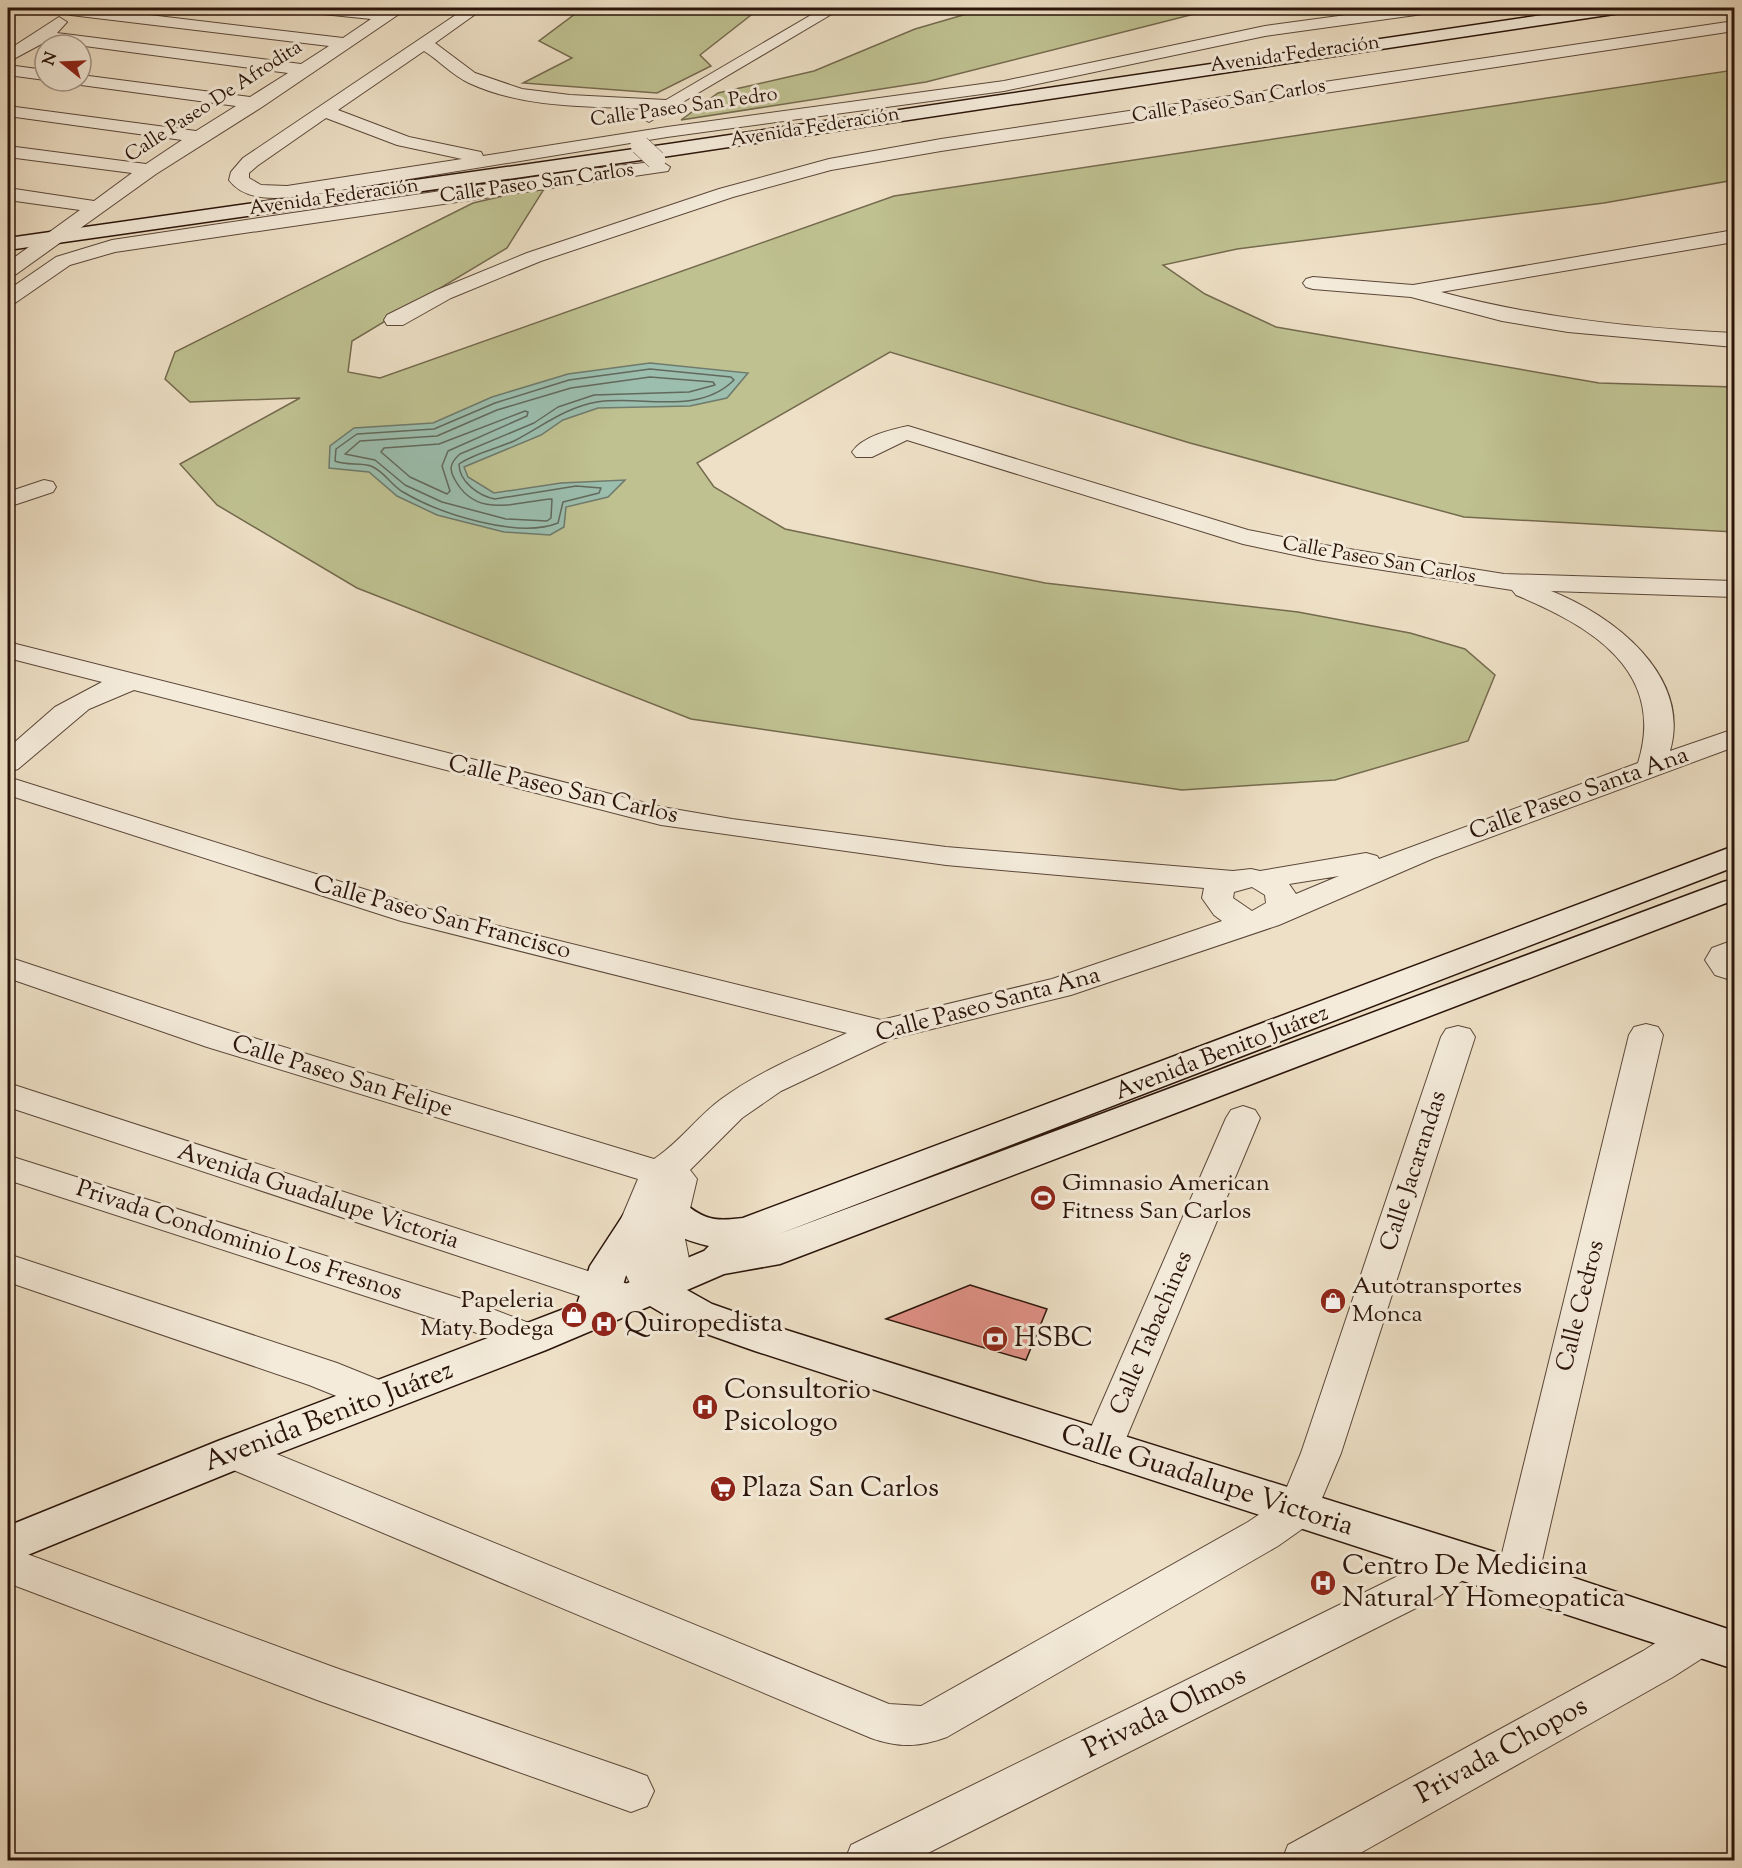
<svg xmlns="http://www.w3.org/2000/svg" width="1742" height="1868" font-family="'Sorts Mill Goudy',serif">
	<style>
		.green { fill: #bfc191; stroke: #746a4e; stroke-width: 1.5 }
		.water { fill: #9bbeae; stroke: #6e7a6c; stroke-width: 1.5 }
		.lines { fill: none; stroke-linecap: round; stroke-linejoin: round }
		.shore { stroke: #62695c; stroke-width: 1.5 }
		.building { fill: #e19187; stroke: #2a140a; stroke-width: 1.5 }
		.street-casing { stroke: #5b4739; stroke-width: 2 }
		.secondary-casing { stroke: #2a140a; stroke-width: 3 }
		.street { fill: #f4ebda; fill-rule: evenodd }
		.secondary { fill: #f4ebda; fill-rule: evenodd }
		.street-bridge-casing { stroke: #5b4739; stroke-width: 20; stroke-linecap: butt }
		.street-bridge { stroke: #f4ebda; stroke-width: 19 }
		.labels { text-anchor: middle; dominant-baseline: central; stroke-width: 6; stroke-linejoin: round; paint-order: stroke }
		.far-street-label { font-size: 20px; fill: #2a140a; stroke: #f4ebda }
		.street-label { font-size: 24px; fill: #2a140a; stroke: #f4ebda }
		.poi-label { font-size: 24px; fill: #2a140a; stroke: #f4ebda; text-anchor: start }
		.near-poi-label { font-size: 28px; fill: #2a140a; stroke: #f4ebda; text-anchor: start }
		.near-street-label { font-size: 28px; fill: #2a140a; stroke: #f4ebda }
	</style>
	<rect width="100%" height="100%" fill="#eee0c6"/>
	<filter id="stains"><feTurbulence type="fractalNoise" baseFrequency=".00333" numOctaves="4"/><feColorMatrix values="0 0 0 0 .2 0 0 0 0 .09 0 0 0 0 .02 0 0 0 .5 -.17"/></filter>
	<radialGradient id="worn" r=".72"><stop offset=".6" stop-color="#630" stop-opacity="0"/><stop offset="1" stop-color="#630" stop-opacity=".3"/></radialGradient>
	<g class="green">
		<path d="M 583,8 L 760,8 L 700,55 L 711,66 L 657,93 L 523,83 L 572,58 L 539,41 Z"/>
		<path d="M 987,8 L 1218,8 L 926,82 L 681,120 L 718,93 L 814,71 L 915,29 Z"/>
		<path d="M 1734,70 L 1734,180 L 1604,203 L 1237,249 L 1163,265 L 1205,294 L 1276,327 L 1599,383 L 1734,387 L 1734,532 L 1464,517 L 1190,443 L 890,352 L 697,463 L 714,487 L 785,529 L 1045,583 L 1298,612 L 1410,633 L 1465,649 L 1495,675 L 1468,741 L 1335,780 L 1182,790 L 691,719 L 357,588 L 217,505 L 180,464 L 300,398 L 190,402 L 165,379 L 175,352 L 473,203 L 546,186 L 507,248 L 352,341 L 348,372 L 380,378 L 894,196 Z"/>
	</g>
	<path class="water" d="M 650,363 L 748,373 L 727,398 L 690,406 L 598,408 L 563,420 L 541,435 L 464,467 L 468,477 L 494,493 L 561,483 L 625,480 L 608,497 L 566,507 L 564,527 L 550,535 L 504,532 L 437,515 L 397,496 L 369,472 L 329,468 L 330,446 L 354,428 L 433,423 L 492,397 L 568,374 Z"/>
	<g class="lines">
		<g class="shore">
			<path d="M 650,369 L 731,377 L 734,380 C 698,416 642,395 597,402 C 566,407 541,427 514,441 C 496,449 475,453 459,464 C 459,482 479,496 495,499 L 576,486 L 601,488 L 599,493 L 563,502 L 558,523 C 518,539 440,514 403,492 C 391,485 384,471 371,466 C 360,462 347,466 335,461 L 336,449 L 357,434 L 434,429 L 495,403 L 569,380 Z"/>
			<path d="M 650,377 L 713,382 L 715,385 L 689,392 L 594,395 L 558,407 L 534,423 L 460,454 C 452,461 448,468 454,478 C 476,521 517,501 552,499 L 551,518 L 547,521 L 506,519 L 442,502 L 405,485 L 375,460 L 345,454 L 360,441 L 437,436 L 497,410 L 571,388 Z"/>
			<path d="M 525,411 L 528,412 L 527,416 L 448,451 L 442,466 L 450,491 L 447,494 L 410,477 L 381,452 L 384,448 L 439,444 Z"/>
		</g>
	</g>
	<path class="building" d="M 970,1285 L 1047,1309 L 1026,1360 L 886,1319 Z"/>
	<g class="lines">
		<g class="street-casing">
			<g id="street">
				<path d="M 65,8 L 91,8 L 343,38 L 371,19 L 313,13 L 305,8 L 384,11 L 390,8 L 408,8 L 262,107 L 156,174 L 15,275 L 8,277 L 8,262 L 80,210 L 8,200 L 8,188 L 94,201 L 132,173 L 8,157 L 8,146 L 146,164 L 182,140 L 8,116 L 8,106 L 196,131 L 236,106 L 81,85 L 73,81 L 81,81 L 81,75 L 250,97 L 288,73 L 47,41 L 8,62 L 8,50 L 59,17 L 67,22 L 57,33 L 301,64 L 329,46 L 71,15 L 65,13 Z"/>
				<path d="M 466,8 L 484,8 L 435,43 L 475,73 L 522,89 L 570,95 L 666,100 L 823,8 L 842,8 L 649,122 L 640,117 L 649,109 C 589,106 525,109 469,83 C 452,75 440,61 424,51 L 338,110 L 409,137 L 481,152 L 483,156 L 667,127 L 1004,81 L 1265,26 L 1398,8 L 1438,8 L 1430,13 L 1265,36 L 1004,91 L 667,137 L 317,194 C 291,197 248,206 229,180 L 231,172 L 243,158 ZM 326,118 L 397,145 L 462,159 L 287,186 L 261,185 L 249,178 L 249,173 L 257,166 Z"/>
				<path d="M 1734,21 L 1734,31 L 941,151 L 831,170 L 733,197 L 541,261 L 451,298 L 403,325 L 387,325 L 384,320 L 387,315 L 437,290 L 527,253 L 719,189 L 829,159 L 941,139 Z"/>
				<path d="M 8,65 L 45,70 L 45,80 L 8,75 Z"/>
				<path d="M 661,161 L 670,167 L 668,171 L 115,252 L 70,265 L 15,303 L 8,305 L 8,290 L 56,257 L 112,240 L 575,171 Z"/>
				<path d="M 1734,230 L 1734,242 L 1441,292 C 1538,318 1635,328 1734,333 L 1734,347 L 1568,332 L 1502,321 L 1411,297 L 1313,289 L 1306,287 L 1303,283 L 1306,279 L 1313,277 L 1413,285 Z"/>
				<path d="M 908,426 L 1248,530 L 1318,544 L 1504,574 L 1734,581 L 1734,597 L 1551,591 C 1612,615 1692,675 1670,751 L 1734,729 L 1734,747 L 1434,858 L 1279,925 L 1071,995 L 891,1039 L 781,1091 L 742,1118 L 690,1170 L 697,1179 L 684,1234 L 693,1279 L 687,1289 L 674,1293 L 668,1291 L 664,1298 L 651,1302 L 642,1299 L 638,1307 L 625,1311 L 8,1107 L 8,1083 L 631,1285 L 622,1267 L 619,1224 L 638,1179 L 207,1047 L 8,978 L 8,957 L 231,1031 L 654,1159 C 679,1143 696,1118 720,1100 C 759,1071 803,1054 847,1033 L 401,921 L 8,795 L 8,777 L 421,907 L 881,1020 L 1052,979 L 1222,921 L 1214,915 L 1202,898 L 1204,888 L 946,865 L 661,825 L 134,690 L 89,709 L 18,769 L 8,772 L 8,748 L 55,707 L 102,682 L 8,658 L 8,642 L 662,807 L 732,819 L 946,847 L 1233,871 L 1251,869 L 1260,871 L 1366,853 L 1377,856 L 1379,859 L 1638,763 C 1667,670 1590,626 1516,595 L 1512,590 L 1318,560 L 1243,544 L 907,440 L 872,457 L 856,457 L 852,452 C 863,436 890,430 908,426 ZM 1339,876 L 1296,894 L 1289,884 ZM 1252,887 L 1265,895 L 1266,903 L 1252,911 L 1233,898 L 1234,892 Z"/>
				<path d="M 44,480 L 53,482 L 56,487 L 53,492 L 8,507 L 8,492 Z"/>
				<path d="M 1734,940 L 1734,981 L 1715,975 L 1705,960 L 1712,948 Z"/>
				<path d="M 1646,1024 L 1658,1027 L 1663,1035 L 1538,1578 L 1532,1591 L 1517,1596 L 1502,1591 L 1496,1578 L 1629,1035 L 1634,1027 Z"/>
				<path d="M 1458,1026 L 1470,1029 L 1475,1037 L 1341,1453 L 1312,1522 L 1278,1546 L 947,1737 C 920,1747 899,1748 871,1738 L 219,1464 L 213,1453 L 219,1442 L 233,1437 L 247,1442 L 889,1704 L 921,1706 L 1248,1522 L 1282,1499 L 1301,1453 L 1441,1037 L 1446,1029 Z"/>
				<path d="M 1243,1106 L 1255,1110 L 1260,1118 L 1122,1448 L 1116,1459 L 1102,1464 L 1088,1459 L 1082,1448 L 1226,1118 L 1231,1110 Z"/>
				<path d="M 13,1157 L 487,1307 L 545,1329 L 551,1339 L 545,1349 L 532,1354 L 461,1327 L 8,1180 L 8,1158 Z"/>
				<path d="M 8,1254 L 337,1363 L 394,1386 L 400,1397 L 394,1408 L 380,1412 L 366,1408 L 309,1385 L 8,1282 Z"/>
				<path d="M 1459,1544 L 1474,1549 L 1480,1561 L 1474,1573 L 1436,1598 L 914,1860 L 845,1860 L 851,1845 L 1406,1572 L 1444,1549 Z"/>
				<path d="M 8,1547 L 336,1668 L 631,1770 L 647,1776 L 654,1791 L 647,1806 L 631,1812 L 317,1700 L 8,1583 Z"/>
				<path d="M 1697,1620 L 1712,1626 L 1719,1639 L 1712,1652 L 1673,1677 L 1348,1860 L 1282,1860 L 1288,1845 L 1643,1651 L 1682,1626 Z"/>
			</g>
		</g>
		<g class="secondary-casing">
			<g id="secondary">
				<path d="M 1590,8 L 1630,8 L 1621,13 L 669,156 L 8,250 L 8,238 L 669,144 Z"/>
				<path d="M 1734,846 L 1734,867 L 779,1234 L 1723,882 L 1734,879 L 1734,900 L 780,1264 L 724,1274 L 687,1290 L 712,1304 L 783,1329 L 1517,1559 L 1734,1631 L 1734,1669 L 755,1351 L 684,1326 L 650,1306 L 546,1350 L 248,1465 L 8,1563 L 8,1526 L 218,1441 L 577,1304 L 590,1266 L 624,1214 L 637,1210 L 650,1214 L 656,1224 L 628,1269 L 623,1285 L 704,1251 L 709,1246 C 687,1241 664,1233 652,1212 L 658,1202 C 686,1194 687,1212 710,1218 C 720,1221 733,1219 743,1218 Z"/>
			</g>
		</g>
		<use href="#street" class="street"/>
		<use href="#secondary" class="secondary"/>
		<g class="street-bridge-casing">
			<path id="street-bridge" d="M 640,145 L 656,160"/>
		</g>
		<use href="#street-bridge" class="street-bridge"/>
	</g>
	<defs>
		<g id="stadium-disc" transform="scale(1.35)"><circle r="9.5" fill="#8f2418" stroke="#f4ebda"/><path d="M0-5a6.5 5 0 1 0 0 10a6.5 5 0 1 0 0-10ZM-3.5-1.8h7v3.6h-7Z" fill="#fff"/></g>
		<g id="shop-disc" transform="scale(1.35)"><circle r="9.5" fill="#8f2418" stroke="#f4ebda"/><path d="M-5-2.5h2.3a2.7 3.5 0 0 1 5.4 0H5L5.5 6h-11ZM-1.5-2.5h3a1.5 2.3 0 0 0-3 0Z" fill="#fff"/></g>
		<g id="hospital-disc" transform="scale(1.35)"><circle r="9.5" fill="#8f2418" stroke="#f4ebda"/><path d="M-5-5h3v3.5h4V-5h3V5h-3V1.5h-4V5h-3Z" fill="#fff"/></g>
		<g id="bank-disc" transform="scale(1.35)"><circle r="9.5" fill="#8f2418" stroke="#f4ebda"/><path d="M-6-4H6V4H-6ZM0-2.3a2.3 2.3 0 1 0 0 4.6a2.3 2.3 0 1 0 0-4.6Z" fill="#fff"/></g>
		<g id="supermarket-disc" transform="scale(1.35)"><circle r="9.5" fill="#8f2418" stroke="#f4ebda"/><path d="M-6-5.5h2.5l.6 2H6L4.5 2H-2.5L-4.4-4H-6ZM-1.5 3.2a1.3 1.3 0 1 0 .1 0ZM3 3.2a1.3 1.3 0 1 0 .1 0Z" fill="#fff"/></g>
	</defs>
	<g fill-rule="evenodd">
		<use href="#stadium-disc" x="1043" y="1198"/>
		<use href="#shop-disc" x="1333" y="1301"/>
		<use href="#shop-disc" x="574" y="1315"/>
		<use href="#hospital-disc" x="604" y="1324"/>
		<use href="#bank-disc" x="995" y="1339"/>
		<use href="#hospital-disc" x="705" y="1407"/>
		<use href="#supermarket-disc" x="723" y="1489"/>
		<use href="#hospital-disc" x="1323" y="1583"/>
	</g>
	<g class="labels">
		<g class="far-street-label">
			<text transform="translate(1295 55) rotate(-8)">Avenida Federación</text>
			<text transform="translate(214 102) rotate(-33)">Calle Paseo De Afrodita</text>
			<text transform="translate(1229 102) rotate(-9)">Calle Paseo San Carlos</text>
			<text transform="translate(684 108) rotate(-8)">Calle Paseo San Pedro</text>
			<text transform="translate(815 128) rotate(-9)">Avenida Federación</text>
			<text transform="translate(537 184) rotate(-8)">Calle Paseo San Carlos</text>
			<text transform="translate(334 198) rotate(-8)">Avenida Federación</text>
			<text transform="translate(1379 561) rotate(10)">Calle Paseo San Carlos</text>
		</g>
		<g class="street-label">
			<text transform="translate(563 790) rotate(13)">Calle Paseo San Carlos</text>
			<text transform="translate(1579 794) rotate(-20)">Calle Paseo Santa Ana</text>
			<text transform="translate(442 918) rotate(15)">Calle Paseo San Francisco</text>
			<text transform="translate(988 1005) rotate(-15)">Calle Paseo Santa Ana</text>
			<text transform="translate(1222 1053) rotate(-21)">Avenida Benito Juárez</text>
			<text transform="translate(342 1077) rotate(17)">Calle Paseo San Felipe</text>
			<text transform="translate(1414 1171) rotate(-72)">Calle Jacarandas</text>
			<text transform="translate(318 1197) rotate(18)">Avenida Guadalupe Victoria</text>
			<text transform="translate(239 1241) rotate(18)">Privada Condominio Los Fresnos</text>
			<text transform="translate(1581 1306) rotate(-76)">Calle Cedros</text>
			<text transform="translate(1152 1333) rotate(-67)">Calle Tabachines</text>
		</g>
		<g class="poi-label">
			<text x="1062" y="1184">Gimnasio American<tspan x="1062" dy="28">Fitness San Carlos</tspan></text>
			<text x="1352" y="1287">Autotransportes<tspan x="1352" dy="28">Monca</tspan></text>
			<text x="554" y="1301" text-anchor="end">Papeleria<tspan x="554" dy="28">Maty Bodega</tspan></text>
		</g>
		<g class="near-poi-label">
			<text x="624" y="1324">Quiropedista</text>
			<text x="1014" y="1339">HSBC</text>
			<text x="724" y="1391">Consultorio<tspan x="724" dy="32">Psicologo</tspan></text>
			<text x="742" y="1489">Plaza San Carlos</text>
			<text x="1342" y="1567">Centro De Medicina<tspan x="1342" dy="32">Natural Y Homeopatica</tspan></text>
		</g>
		<g class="near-street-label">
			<text transform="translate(329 1417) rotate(-21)">Avenida Benito Juárez</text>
			<text transform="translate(1207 1481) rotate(18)">Calle Guadalupe Victoria</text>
			<text transform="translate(1165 1713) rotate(-26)">Privada Olmos</text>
			<text transform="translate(1502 1751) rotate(-29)">Privada Chopos</text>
		</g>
	</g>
	<rect width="1742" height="1868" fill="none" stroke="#eee0c6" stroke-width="30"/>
	<rect x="9" y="9" width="1724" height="1850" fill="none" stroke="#2a140a" stroke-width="3"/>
	<rect x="15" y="15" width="1712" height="1838" fill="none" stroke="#2a140a" stroke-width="1.5"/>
	<g transform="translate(63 63) rotate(288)"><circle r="28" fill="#f4ebda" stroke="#a39587" stroke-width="1.5"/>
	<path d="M0-4.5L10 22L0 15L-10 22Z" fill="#8f2418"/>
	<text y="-9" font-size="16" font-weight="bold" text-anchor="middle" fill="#2a140a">N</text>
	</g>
	<rect width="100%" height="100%" filter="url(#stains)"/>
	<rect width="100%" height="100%" fill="url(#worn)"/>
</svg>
